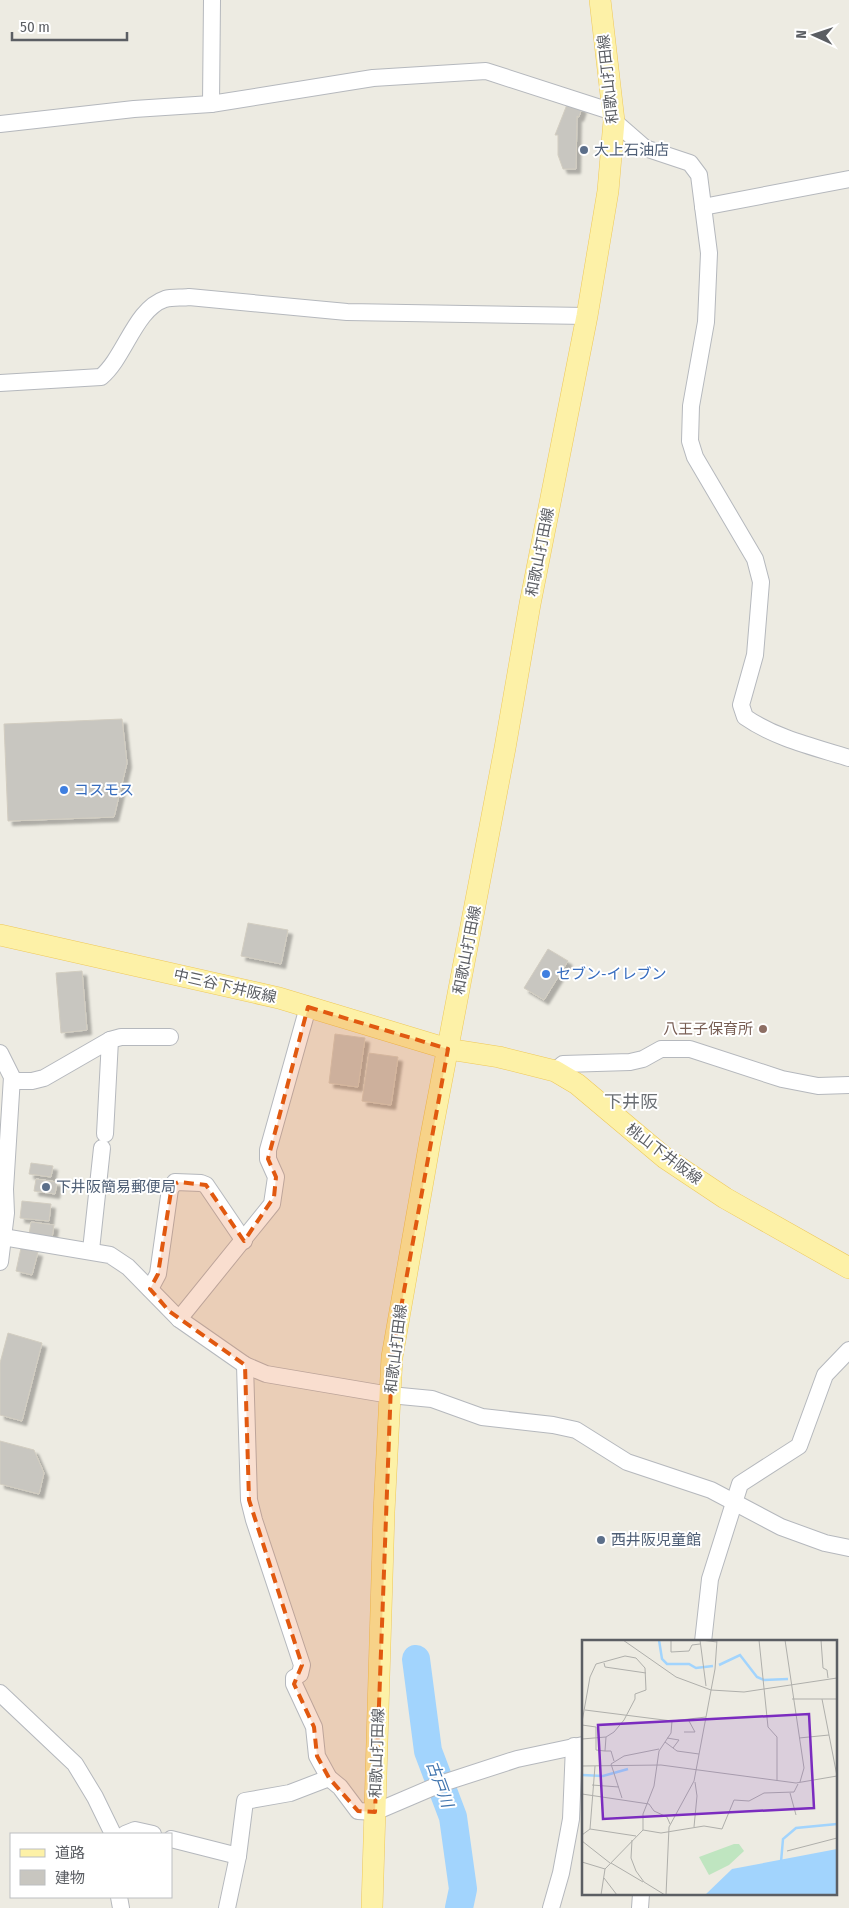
<svg xmlns="http://www.w3.org/2000/svg" width="849" height="1908" font-family="'Fira Sans Condensed','Noto Sans JP',sans-serif">
	<style>
		.lines { fill: none; stroke-linecap: round; stroke-linejoin: round }
		.river { stroke: #a2d4fd; stroke-width: 28 }
		.building { fill: #c8c6c0; stroke: #d2cdc1; filter: url(#shadow) }
		.minor-casing { stroke: #b5b8bd; stroke-width: 18 }
		.major-casing { stroke: #eec85a; stroke-width: 22 }
		.minor { stroke: #fff; stroke-width: 16 }
		.major { stroke: #fdf1a7; stroke-width: 21 }
		.marked { fill: #e15910; fill-opacity: 0.2; stroke: #e15910; stroke-width: 4; stroke-dasharray: 10 6; stroke-linejoin: round }
		.service-dot { fill: #5c6f8a; stroke: #fff; stroke-width: 2 }
		.shop-dot { fill: #3f7fe0; stroke: #fff; stroke-width: 2 }
		.education-dot { fill: #8d6e63; stroke: #fff; stroke-width: 2 }
		.labels { text-anchor: middle; dominant-baseline: central; stroke-width: 4; stroke-linejoin: round; paint-order: stroke }
		.street-label { font-size: 15px; fill: #5b5e63; stroke: #fff }
		.service-label { font-size: 15px; fill: #4e5e75; stroke: #fff; text-anchor: start }
		.shop-label { font-size: 15px; fill: #366cbe; stroke: #fff; text-anchor: start }
		.education-label { font-size: 15px; fill: #785e54; stroke: #fff; text-anchor: end }
		.water-label { font-size: 16px; font-style: italic; fill: #4074ae; stroke: #fff }
		.quarter-label { font-size: 18px; fill: #6c7075; stroke: #fff }
		.inset-river { fill: none; stroke: #a2d4fd; stroke-width: 2.5 }
		.inset-road { fill: none; stroke: #afafab; stroke-width: 1 }
		.view { fill: #7b2cbf; fill-opacity: 0.15; stroke: #7b2cbf; stroke-width: 2.5 }
		.inset-edge { fill: none; stroke: #5b5e63; stroke-width: 2.5 }
	</style>
	<defs>
		<filter id="shadow"><feDropShadow dx="4.5" dy="4.5" stdDeviation="1" flood-color="#0004"/></filter>
	</defs>
	<rect width="100%" height="100%" fill="#edebe2"/>
	<g class="lines">
		<path class="river" d="M 416,1659 L 428,1751 L 453,1817 L 463,1889 L 459,1908"/>
	</g>
	<g class="building">
		<path d="M 568,102 L 582,108 L 579,117 L 577,116 L 576,169 L 563,169 L 558,155 L 558,135 L 555,135 Z"/>
		<path d="M 122,719 L 127,763 L 114,817 L 8,821 L 4,724 Z"/>
		<path d="M 248,923 L 288,930 L 281,964 L 241,956 Z"/>
		<path d="M 548,949 L 568,961 L 544,1000 L 524,988 Z"/>
		<path d="M 82,971 L 87,1030 L 61,1033 L 56,973 Z"/>
		<path d="M 335,1034 L 365,1038 L 358,1087 L 329,1083 Z"/>
		<path d="M 369,1053 L 398,1057 L 391,1105 L 362,1101 Z"/>
		<path d="M 31,1163 L 53,1166 L 51,1177 L 29,1174 Z"/>
		<path d="M 36,1179 L 57,1182 L 55,1194 L 34,1191 Z"/>
		<path d="M 22,1201 L 51,1204 L 49,1221 L 20,1218 Z"/>
		<path d="M 31,1222 L 54,1225 L 52,1238 L 29,1235 Z"/>
		<path d="M 21,1248 L 38,1252 L 32,1275 L 16,1271 Z"/>
		<path d="M 8,1333 L 42,1343 L 22,1421 L 0,1415 L 0,1363 Z"/>
		<path d="M 0,1441 L 34,1450 L 44,1473 L 39,1494 L 0,1484 Z"/>
	</g>
	<g class="lines">
		<g class="minor-casing">
			<g id="minor">
				<path d="M 211,104 L 212,0"/>
				<path d="M 614,121 L 645,148 L 690,163 L 699,175 L 709,253 L 706,322 L 691,406 L 690,441 L 695,457 L 755,559 L 761,582 L 755,655 L 741,705 L 745,717 C 775,738 814,747 849,758"/>
				<path d="M 0,124 L 134,109 L 211,104 L 373,78 L 486,71 L 613,112"/>
				<path d="M 703,207 L 849,179"/>
				<path d="M 0,383 L 101,377 C 125,357 135,309 165,299 C 172,297 182,298 189,297 L 347,312 L 587,316"/>
				<path d="M 110,1040 L 121,1037 L 170,1037"/>
				<path d="M 0,1053 L 12,1077 L 5,1189 L 6,1213 L 0,1262"/>
				<path d="M 555,1071 L 563,1064 L 630,1062 L 643,1059 L 661,1049 L 690,1049 L 782,1079 L 818,1086 L 849,1085"/>
				<path d="M 12,1081 L 32,1081 L 44,1078 L 110,1040 L 105,1134"/>
				<path d="M 3,1237 L 110,1255 L 128,1267 L 179,1319 L 245,1365 L 266,1374 L 390,1395 L 432,1399 L 482,1417 L 553,1425 L 576,1430 L 627,1462 L 711,1490 L 781,1527 L 825,1543 L 849,1548"/>
				<path d="M 91,1250 L 102,1148"/>
				<path d="M 150,1289 L 158,1274 L 170,1189 L 175,1182 L 201,1183 L 206,1185 L 244,1241"/>
				<path d="M 179,1319 L 272,1204 L 276,1177 L 268,1159 L 268,1150 L 308,1007"/>
				<path d="M 245,1365 L 249,1500 L 254,1520 L 302,1665 L 300,1674 L 294,1678 L 294,1684 L 314,1727 L 317,1756 L 329,1778 L 340,1787 L 358,1811 L 375,1812 L 443,1783 L 517,1759 L 583,1745"/>
				<path d="M 703,1642 L 710,1579 L 740,1484 L 799,1446 L 825,1375 L 849,1350"/>
				<path d="M 0,1693 L 75,1764 L 95,1797 L 113,1834"/>
				<path d="M 125,1834 L 135,1830 L 153,1834"/>
				<path d="M 171,1839 L 238,1856 L 245,1801 L 290,1793 L 329,1778"/>
				<path d="M 119,1897 L 121,1908"/>
				<path d="M 227,1908 L 238,1856"/>
				<path d="M 551,1908 L 561,1873 L 571,1819 L 574,1746"/>
				<path d="M 640,1908 L 641,1894"/>
			</g>
		</g>
		<g class="major-casing">
			<g id="major">
				<path d="M 0,935 L 279,998 L 448,1049 L 499,1057 L 555,1071 L 577,1084 L 665,1158 L 725,1198 L 849,1268"/>
				<path d="M 372,1908 L 384,1512 L 392,1357 L 430,1141 L 505,748 L 530,604 L 587,316 L 608,191 L 614,121 L 600,0"/>
			</g>
		</g>
		<use href="#minor" class="minor"/>
		<use href="#major" class="major"/>
	</g>
	<path class="marked" d="M 308,1007 L 448,1049 L 392,1357 L 375,1812 L 358,1811 L 329,1778 L 317,1756 L 314,1727 L 294,1684 L 302,1665 L 249,1500 L 245,1365 L 169,1311 L 150,1289 L 158,1274 L 172,1185 L 179,1182 L 206,1185 L 244,1241 L 274,1197 L 276,1177 L 268,1159 Z"/>
	<g class="service-dot">
		<circle cx="584" cy="150" r="5"/>
		<circle cx="46" cy="1187" r="5"/>
		<circle cx="601" cy="1540" r="5"/>
	</g>
	<g class="shop-dot">
		<circle cx="64" cy="790" r="5"/>
		<circle cx="546" cy="974" r="5"/>
	</g>
	<circle class="education-dot" cx="763" cy="1029" r="5"/>
	<g class="labels">
		<g class="street-label">
			<text transform="translate(608 79) rotate(-96)">和歌山打田線</text>
			<text transform="translate(540 552) rotate(-79)">和歌山打田線</text>
			<text transform="translate(467 950) rotate(-79)">和歌山打田線</text>
			<text transform="translate(225 986) rotate(13)">中三谷下井阪線</text>
			<text transform="translate(664 1154) rotate(37)">桃山下井阪線</text>
			<text transform="translate(396 1349) rotate(-83)">和歌山打田線</text>
			<text transform="translate(377 1753) rotate(-88)">和歌山打田線</text>
		</g>
		<g class="service-label">
			<text x="594" y="150">大上石油店</text>
			<text x="56" y="1187">下井阪簡易郵便局</text>
			<text x="611" y="1540">西井阪児童館</text>
		</g>
		<g class="shop-label">
			<text x="74" y="790">コスモス</text>
			<text x="556" y="974">セブン-イレブン</text>
		</g>
		<g class="education-label">
			<text x="753" y="1029">八王子保育所</text>
		</g>
		<g class="water-label">
			<text transform="translate(440 1784) rotate(70)">古戸川</text>
		</g>
		<g class="quarter-label">
			<text x="631" y="1102">下井阪</text>
		</g>
	</g>
	<g transform="translate(582 1640)">
		<rect width="255" height="255" fill="#edebe2"/>
		<path d="M 152,204 L 157,204 L 162,211 L 147,225 L 127,235 L 117,217 Z" fill="#bfe5c0"/>
		<path d="M 255,209 L 255,255 L 123,255 L 150,229 Z" fill="#a2d4fd"/>
		<path class="inset-river" d="M 77,0 L 80,19 L 85,24 L 107,24 L 114,28 L 131,26M 137,25 L 158,15 L 175,37 L 182,40 L 206,39M 0,135 L 21,136 L 46,129M 199,222 L 201,199 L 214,188 L 255,184"/>
		<path class="inset-road" d="M 41,0 L 94,37 L 129,50 L 162,52 L 255,38M 89,0 L 89,12 L 107,11 L 110,5 L 118,4M 118,0 L 124,46M 119,0 L 135,2M 177,0 L 186,87 L 195,97 L 195,141M 203,0 L 222,128 L 218,142M 239,0 L 241,28 L 245,30 L 246,38M 22,23 L 23,27 L 64,33M 210,59 L 255,59M 240,59 L 255,136M 3,70 L 90,81 L 124,77M 0,82 L 8,37 L 14,24 L 43,16 L 54,18 L 63,28 L 64,50 L 53,54 L 53,59 L 42,80 L 32,92 L 24,97 L 0,99M 0,85 L 14,87 L 14,110 L 23,111M 102,92 L 113,92 L 107,81M 24,97 L 23,111 L 29,111 L 32,121M 85,98 L 97,100 L 91,108M 217,98 L 247,95M 83,102 L 95,111 L 117,114M 0,126 L 79,125 L 214,143 L 255,136M 10,145 L 37,147M 208,153 L 214,175M 0,154 L 67,164 L 72,171 L 85,177 L 88,184M 40,158 L 29,124 L 42,116 L 77,109M 112,187 L 115,156 L 113,142M 8,189 L 54,196M 61,190 L 61,174 L 72,146 L 77,111 L 89,93 L 90,81M 0,195 L 8,189 L 13,126M 50,200 L 49,218 L 54,231 L 62,242 L 83,255M 0,201 L 28,223M 205,211 L 255,198M 0,222 L 23,229M 29,223 L 61,242M 22,238 L 35,255M 19,255 L 23,229 L 61,190 L 79,193 L 122,186 L 140,189 L 152,160 L 167,161 L 182,153 L 212,152 L 216,144M 84,255 L 87,187 L 112,141 L 133,29 L 135,0"/>
		<path class="view" d="M 227,74 L 232,168 L 21,179 L 16,85 Z"/>
		<rect width="255" height="255" class="inset-edge"/>
	</g>
	<rect x="10" y="1833" width="162" height="65" fill="#ffffff" stroke="#bdbfc1"/>
	<rect x="20" y="1849" width="25" height="8" fill="#fdf1a7" stroke="#bdbfc1"/>
	<text x="55" y="1858" font-size="15" fill="#5b5e63">道路</text>
	<rect x="20" y="1870" width="25" height="15" fill="#c8c6c0" stroke="#bdbfc1"/>
	<text x="55" y="1883" font-size="15" fill="#5b5e63">建物</text>
	<g transform="translate(814 35) rotate(273)" stroke="#ffffff" stroke-width="4" paint-order="stroke">
	<path d="M0-4L9 19L0 12L-9 19Z" fill="#5b5e63"/>
	<text y="-8" font-size="14" font-weight="bold" text-anchor="middle" fill="#5b5e63">N</text>
	</g>
	<path d="M12 32v8h115v-8" fill="none" stroke="#5b5e63" stroke-width="2.5"/>
	<text x="20" y="32" font-size="15" fill="#5b5e63" stroke="#ffffff" stroke-width="4" paint-order="stroke">50 m</text>
</svg>
